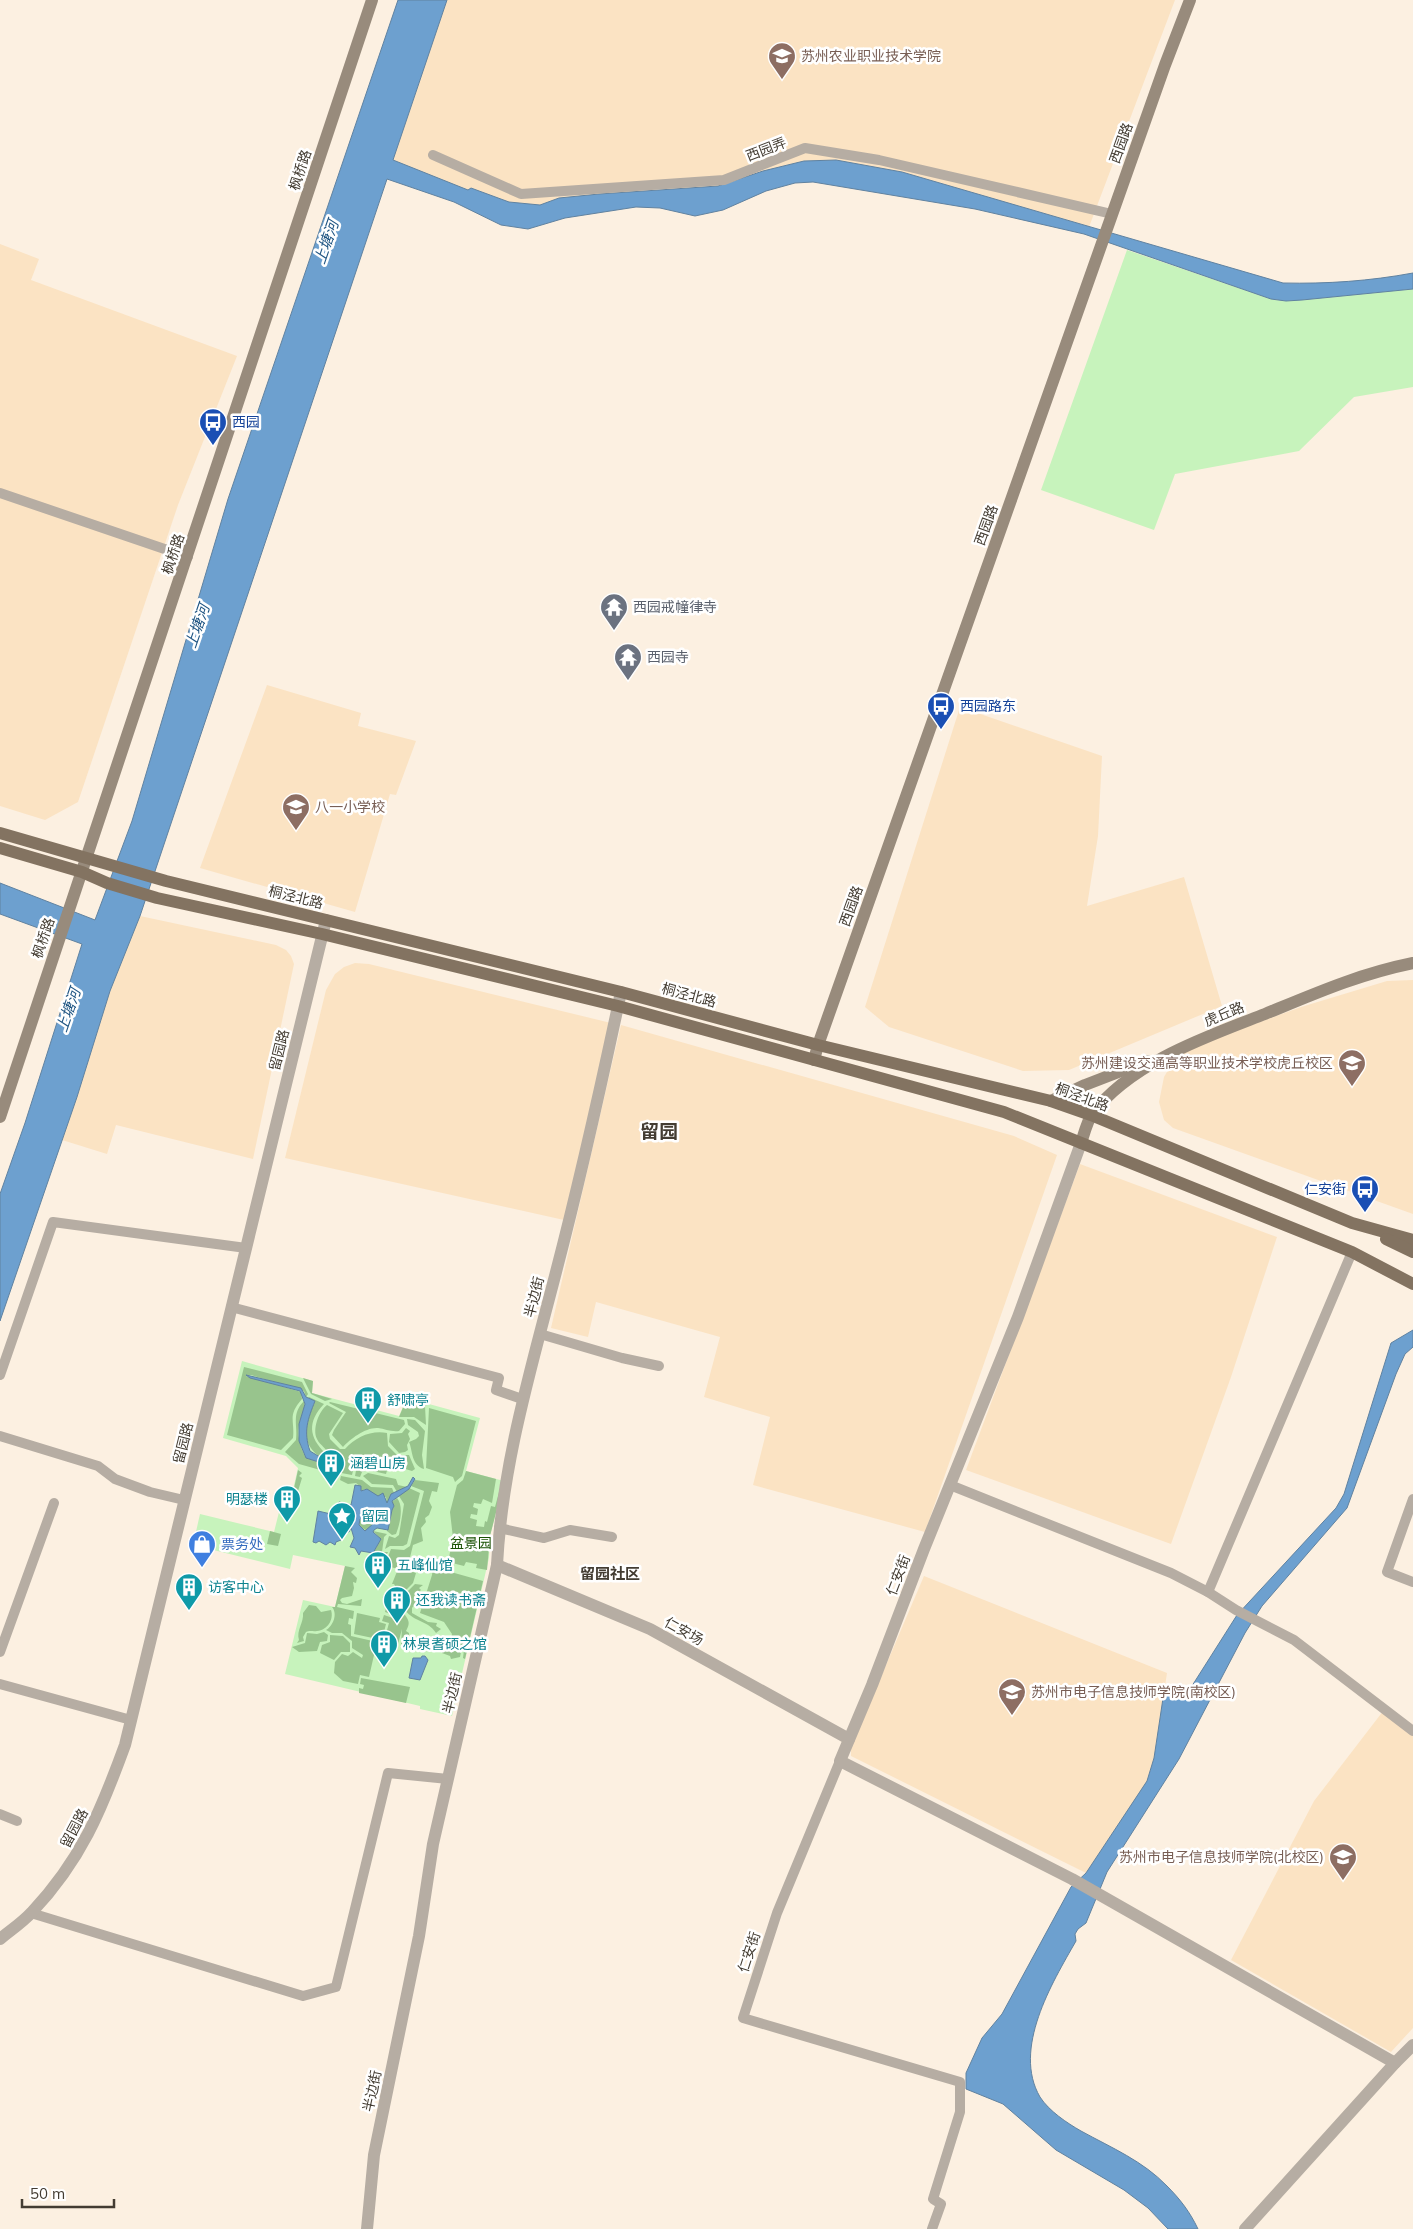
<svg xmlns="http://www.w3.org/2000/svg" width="1413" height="2229" font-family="Mulish,'Noto Sans SC',sans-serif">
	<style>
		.built { fill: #fbe3c3 }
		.green { fill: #c7f3bc }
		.forest { fill: #98c48d }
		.water { fill: #6da0cf; stroke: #6082a0; fill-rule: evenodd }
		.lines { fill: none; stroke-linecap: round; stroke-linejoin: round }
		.minor { stroke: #b6ada3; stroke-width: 10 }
		.tertiary { stroke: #b6ada3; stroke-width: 12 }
		.secondary { stroke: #988b7c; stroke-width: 12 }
		.primary { stroke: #837361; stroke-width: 12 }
		.labels { text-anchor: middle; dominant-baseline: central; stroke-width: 5; stroke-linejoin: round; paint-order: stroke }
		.education-label { font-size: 14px; fill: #785e54; stroke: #fff; text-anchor: start }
		.street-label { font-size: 14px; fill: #433c32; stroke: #fff }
		.transit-label { font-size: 14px; fill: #164399; stroke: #fff; text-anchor: start }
		.worship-label { font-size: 14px; fill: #5b616d; stroke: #fff; text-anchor: start }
		.culture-label { font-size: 14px; fill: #0d838f; stroke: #fff; text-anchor: start }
		.park-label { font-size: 14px; fill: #1a5204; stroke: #fff }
		.shop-label { font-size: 14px; fill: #366cbe; stroke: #fff; text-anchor: start }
		.water-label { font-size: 15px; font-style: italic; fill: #1e5482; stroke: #fff }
		.neighbourhood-label { font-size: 15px; font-weight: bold; fill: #433c32; stroke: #fff }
		.district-label { font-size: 19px; font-weight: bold; fill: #433c32; stroke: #fff }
	</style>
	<rect width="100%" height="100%" fill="#fcf0e1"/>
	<g class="built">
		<path d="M 447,0 L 1175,0 L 1089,227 L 902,172 L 836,160 L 804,161 L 763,171 L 718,186 L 648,190 L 559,198 L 540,205 L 509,202 L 471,188 L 468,191 L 393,160 Z"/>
		<path d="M 0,244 L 39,259 L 31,280 L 237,356 L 178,505 L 78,802 L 45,820 L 0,806 Z"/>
		<path d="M 267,685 L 361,713 L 358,726 L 416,741 L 396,795 L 390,794 L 355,912 L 200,868 Z"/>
		<path d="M 960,707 L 1102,756 L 1098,836 L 1087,906 L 1184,877 L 1222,1006 L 1069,1070 L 1023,1071 L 889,1027 L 865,1007 Z"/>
		<path d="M 140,916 L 276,945 L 286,950 L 291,956 L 294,964 L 253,1159 L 116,1125 L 107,1154 L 62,1140 L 110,991 Z"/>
		<path d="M 355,963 L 369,964 L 611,1023 L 564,1220 L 285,1158 L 326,990 L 335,974 L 344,967 Z"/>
		<path d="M 1413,980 L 1413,1214 L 1173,1128 L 1164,1120 L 1159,1102 L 1164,1077 L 1171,1065 L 1185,1049 L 1301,1007 L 1387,981 Z"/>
		<path d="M 621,1025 L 1014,1136 L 1057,1155 L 925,1532 L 753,1485 L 770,1417 L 704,1397 L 720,1337 L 596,1302 L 588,1337 L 551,1328 Z"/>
		<path d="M 1080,1164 L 1277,1237 L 1231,1377 L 1171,1544 L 966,1470 Z"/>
		<path d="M 924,1576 L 1167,1673 L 1154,1759 L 1147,1781 L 1086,1873 L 851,1756 L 851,1747 Z"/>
		<path d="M 1387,1706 L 1413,1727 L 1413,2028 L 1391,2052 L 1231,1960 L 1314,1801 Z"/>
	</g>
	<g class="green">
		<path d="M 1127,250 L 1271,299 L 1286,301 L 1413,289 L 1413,387 L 1354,397 L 1299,451 L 1175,474 L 1154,530 L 1041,490 Z"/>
		<path d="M 242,1361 L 313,1381 L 312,1393 L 399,1416 L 407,1398 L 480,1418 L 466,1471 L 504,1481 L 490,1536 L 489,1558 L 452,1716 L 420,1709 L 420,1706 L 285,1674 L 303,1600 L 335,1607 L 345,1566 L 293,1555 L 290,1569 L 193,1545 L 200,1514 L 274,1532 L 283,1496 L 291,1498 L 298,1468 L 286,1456 L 223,1438 Z"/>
	</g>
	<g class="forest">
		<path d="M 244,1367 L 302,1382 L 308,1394 L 306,1397 L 304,1391 L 251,1375 L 246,1376 L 301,1392 L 302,1399 C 287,1416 295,1420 293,1438 L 281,1450 L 227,1435 Z"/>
		<path d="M 303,1378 L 313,1381 L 312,1393 L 332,1399 L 325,1401 L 311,1394 Z"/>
		<path d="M 309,1397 L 324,1404 C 307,1422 309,1437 325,1453 L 323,1459 C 299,1444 304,1424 315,1401 L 308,1398 Z"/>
		<path d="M 407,1398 L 430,1404 L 425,1406 L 426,1425 L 414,1417 L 399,1417 Z"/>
		<path d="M 304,1401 C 306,1409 302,1414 300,1421 C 296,1434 300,1447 306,1458 L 322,1463 L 321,1467 L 334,1470 L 337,1459 L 328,1456 C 328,1448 320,1446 317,1439 C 312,1429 319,1411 327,1405 L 343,1413 L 329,1434 L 330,1439 L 340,1449 L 345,1449 C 356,1437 371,1430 387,1433 L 388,1446 L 397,1455 L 409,1455 L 415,1469 L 412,1471 L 367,1457 L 360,1463 L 355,1462 L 352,1475 L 336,1472 L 331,1473 L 299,1464 L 285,1452 L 296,1440 C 298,1425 291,1414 304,1401 Z"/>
		<path d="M 330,1402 L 404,1420 L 405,1424 L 399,1431 C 391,1432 385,1429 378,1428 C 366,1427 350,1439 343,1447 L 332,1435 L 334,1430 L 346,1412 L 329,1403 Z"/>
		<path d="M 429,1408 L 476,1421 L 462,1476 L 455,1482 L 453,1477 L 426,1468 Z"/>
		<path d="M 407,1419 L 415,1420 L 425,1431 L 422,1455 L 424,1469 C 411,1465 413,1451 409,1442 L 416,1439 L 419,1436 L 418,1432 L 408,1425 Z"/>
		<path d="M 406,1428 L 410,1431 L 408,1434 L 410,1439 L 407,1445 L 408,1450 L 405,1452 L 399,1453 L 389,1442 L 390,1434 L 402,1433 Z"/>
		<path d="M 368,1461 L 388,1467 L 386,1474 L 368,1470 L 362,1472 L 360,1477 L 355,1476 L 357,1465 L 361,1466 Z"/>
		<path d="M 298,1470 L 302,1473 L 299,1476 L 302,1478 L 298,1491 L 293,1493 Z"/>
		<path d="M 466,1471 L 496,1479 L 492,1503 L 483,1499 L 481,1504 L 474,1503 L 473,1507 L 478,1509 L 477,1515 L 471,1514 L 470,1518 L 477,1520 L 476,1526 L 484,1527 L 485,1521 L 487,1522 L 491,1506 L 495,1507 L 499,1492 L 501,1493 L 490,1536 L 487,1570 L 476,1568 L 477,1564 L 466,1562 L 464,1566 L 448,1562 L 453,1538 L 450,1512 L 457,1485 L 463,1480 Z"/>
		<path d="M 368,1473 L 396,1479 L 398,1485 L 407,1487 L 397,1492 L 393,1485 L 372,1484 L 363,1476 Z"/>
		<path d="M 341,1476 L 362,1480 L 371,1487 L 392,1488 L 394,1493 L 387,1503 L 386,1497 L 377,1496 L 365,1489 L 361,1491 L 361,1487 L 356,1483 L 348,1484 L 340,1480 Z"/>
		<path d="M 415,1480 L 439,1483 L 437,1492 L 432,1491 L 429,1501 L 432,1507 L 429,1515 L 425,1518 L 426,1522 L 421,1528 L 423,1541 L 413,1545 L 407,1570 L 416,1573 L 413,1583 L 406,1590 L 402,1607 L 393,1608 L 391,1614 L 385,1612 L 387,1604 L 389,1611 L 391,1608 L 392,1601 L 398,1597 L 397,1589 L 394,1584 L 392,1584 L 398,1569 L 387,1566 L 384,1575 L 377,1573 L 382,1570 L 382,1563 L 386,1562 L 391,1549 L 404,1550 L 410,1546 L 424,1491 L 411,1486 Z"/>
		<path d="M 409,1488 L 420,1493 L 407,1544 L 403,1546 L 390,1546 L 385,1549 L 389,1536 L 395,1538 L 399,1535 L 404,1504 L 399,1496 Z"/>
		<path d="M 397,1498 C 404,1506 400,1524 396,1534 L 392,1535 L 387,1531 L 392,1510 L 394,1507 L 392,1502 Z"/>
		<path d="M 364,1518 L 372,1519 L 374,1523 L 367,1531 L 359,1526 L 360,1520 Z"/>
		<path d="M 270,1531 L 281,1534 L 278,1546 L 267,1544 Z"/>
		<path d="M 373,1531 L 387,1534 L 384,1537 L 382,1552 L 388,1552 L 383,1561 L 373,1557 L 373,1554 L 371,1553 L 375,1550 L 381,1539 Z"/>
		<path d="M 345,1566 L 355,1568 L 351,1572 L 357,1578 L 356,1583 L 353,1582 L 354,1588 L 352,1596 L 342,1598 L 340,1600 L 342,1603 L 347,1604 L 362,1599 L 361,1606 L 338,1604 L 337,1607 L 354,1611 L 353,1619 L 349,1618 L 348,1624 L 351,1625 L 351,1636 L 377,1642 L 369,1677 L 360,1675 L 358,1684 L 343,1681 L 334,1673 L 335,1662 L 342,1654 L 348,1656 L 353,1652 L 362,1658 L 363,1655 L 352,1648 L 352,1641 L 342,1633 L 332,1633 L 326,1630 C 333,1626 338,1614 332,1607 L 335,1607 Z"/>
		<path d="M 433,1567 L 483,1581 L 465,1659 L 463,1658 L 464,1650 L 449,1645 L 452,1634 L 444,1622 L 420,1613 L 432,1575 Z"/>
		<path d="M 415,1584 L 423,1585 L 419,1588 L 421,1590 L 414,1596 L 416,1601 L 419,1599 L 412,1608 L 412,1613 L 428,1622 L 437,1623 L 436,1626 L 441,1629 L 436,1633 C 428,1620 415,1623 405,1610 L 408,1591 Z"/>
		<path d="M 309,1605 L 316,1606 L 321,1612 L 331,1610 C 334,1619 328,1630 317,1631 C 313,1632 310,1630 306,1632 L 303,1637 L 304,1641 L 297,1643 L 299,1640 C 296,1630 304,1623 303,1613 Z"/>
		<path d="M 395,1610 L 402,1610 C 407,1619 412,1621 406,1631 L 409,1633 L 409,1636 L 406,1637 L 404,1641 L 411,1643 L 411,1647 L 401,1644 L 402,1629 L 398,1644 L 384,1641 L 389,1623 L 382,1621 L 384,1615 L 393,1618 Z"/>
		<path d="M 357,1613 L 380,1618 L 379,1622 L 386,1624 L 382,1640 L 354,1634 Z"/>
		<path d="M 324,1632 L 328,1635 L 327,1641 L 320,1642 L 317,1651 L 299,1652 L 292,1647 L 305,1643 L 307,1633 L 317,1634 Z"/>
		<path d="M 330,1635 L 343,1636 L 350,1643 L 350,1652 L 341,1652 L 334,1660 L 320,1653 L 322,1645 L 330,1642 Z"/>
		<path d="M 444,1645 L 450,1650 L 461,1652 L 460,1657 L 451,1659 L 450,1656 L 442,1653 L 441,1649 Z"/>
		<path d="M 361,1678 L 410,1687 L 406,1703 L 359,1693 L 359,1688 L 363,1689 L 364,1685 L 360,1684 Z"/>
	</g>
	<g class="water">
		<path d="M 398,0 L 447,0 L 393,160 L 468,190 L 471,188 L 509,202 L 540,205 L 559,198 L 599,194 L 718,186 L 763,171 L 804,161 L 836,160 L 902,172 L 1283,283 C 1327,284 1370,281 1413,273 L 1413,289 L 1302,300 L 1286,301 L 1271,299 L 1084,234 L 975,209 L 813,182 L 795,183 L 766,191 L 723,210 L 695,216 L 660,208 L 636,207 L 565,218 L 528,229 L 501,225 L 454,202 L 387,179 L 140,916 L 110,991 L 77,1097 L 0,1321 L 0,1194 L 25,1123 L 82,944 L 0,914 L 0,883 L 95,920 L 132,821 L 228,499 Z"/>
		<path d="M 1413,1330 L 1413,1347 L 1405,1354 L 1396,1374 L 1347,1508 L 1262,1606 L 1245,1633 L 1179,1759 L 1107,1872 L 1086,1923 L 1078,1929 L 1075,1934 L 1076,1941 C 1052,1983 1012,2049 1040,2097 C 1049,2111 1067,2123 1081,2131 C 1112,2148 1143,2161 1167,2186 C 1180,2199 1190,2212 1198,2229 L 1168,2229 L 1148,2208 L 1124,2190 L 1056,2150 L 1003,2104 L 966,2089 L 966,2073 L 982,2038 L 1002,2014 L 1071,1887 L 1086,1873 L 1147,1781 L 1154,1758 L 1165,1685 L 1180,1691 L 1190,1689 L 1237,1615 L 1336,1508 L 1344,1494 L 1391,1343 Z"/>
		<path d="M 246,1375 L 301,1388 L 306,1397 L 315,1401 C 308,1419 303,1431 310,1451 L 323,1459 L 322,1463 L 306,1458 L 299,1441 L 299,1424 L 305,1404 L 300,1391 L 250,1378 Z"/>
		<path d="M 413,1477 L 415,1479 L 409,1489 L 392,1501 L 394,1506 L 392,1510 L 388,1530 L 377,1528 L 374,1530 L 373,1532 L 381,1539 L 373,1553 L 361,1551 L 359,1555 L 355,1548 L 350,1547 L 354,1538 L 351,1528 L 349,1532 L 343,1531 L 341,1540 L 336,1542 L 335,1545 L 330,1542 L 326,1545 L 319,1541 L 316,1543 L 313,1542 L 318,1511 L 335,1515 L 339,1502 L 351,1505 L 355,1485 L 361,1486 L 361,1491 L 367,1489 L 378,1496 L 383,1493 L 387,1503 L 391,1494 L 408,1486 ZM 366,1518 L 372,1519 L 374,1523 L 365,1531 L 359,1525 L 360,1519 Z"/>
		<path d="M 422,1656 L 425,1656 L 428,1660 L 420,1680 L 409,1678 L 413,1658 L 421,1658 Z"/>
	</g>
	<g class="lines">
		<g class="minor">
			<path d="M 433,155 L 521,194 L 724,180 L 805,148 L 879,160 L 1112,214"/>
			<path d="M 0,493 L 188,557"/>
			<path d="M 231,1307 L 499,1378 L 496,1390 L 522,1399"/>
			<path d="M 540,1334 L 622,1358 L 659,1366"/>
			<path d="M 0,1375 L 53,1222 L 246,1248"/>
			<path d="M 0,1436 L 98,1466 L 115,1479 L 150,1492 L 184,1500"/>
			<path d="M 950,1485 L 1171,1573 L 1208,1592 L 1236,1610 L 1294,1640 L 1413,1731"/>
			<path d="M 1413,1499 L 1387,1572 L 1413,1582"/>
			<path d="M 499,1528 L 544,1538 L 570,1530 L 612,1537"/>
			<path d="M 1208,1592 L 1352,1252"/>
			<path d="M 0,1652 L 54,1503"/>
			<path d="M 0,1684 L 131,1720"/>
			<path d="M 840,1761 L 777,1913 L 743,2018 L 960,2082 L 960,2112 L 933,2199 L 941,2204 L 932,2229"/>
			<path d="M 0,1814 L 17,1821"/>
			<path d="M 31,1913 L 303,1996 L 336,1987 L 388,1773 L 448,1779"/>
		</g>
		<g class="tertiary">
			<path d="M 1081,1143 L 1018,1317 L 924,1549 L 872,1685 L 840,1761 L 1072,1879 L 1395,2063"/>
			<path d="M 497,1565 L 650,1629 L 849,1739"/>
			<path d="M 0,1939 C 11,1930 23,1922 32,1912 C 81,1860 101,1811 125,1745 L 326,920"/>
			<path d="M 367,2229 L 374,2155 L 419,1936 L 433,1844 L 497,1565 C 502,1465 531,1369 556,1272 C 580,1180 601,1086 621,992"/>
			<path d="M 1245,2229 L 1395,2063 L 1413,2045"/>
		</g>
		<g class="secondary">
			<path d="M 814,1060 L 818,1045 L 1165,65 L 1190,0"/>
			<path d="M 1051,1101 L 1085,1085 L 1147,1061"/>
			<path d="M 0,1117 L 372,0"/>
			<path d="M 1081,1143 C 1084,1134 1087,1122 1092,1114 C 1132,1062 1206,1037 1265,1014 C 1316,993 1359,974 1413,963"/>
		</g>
		<g class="primary">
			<path d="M 0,833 L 166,881 L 621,992 L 818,1045 L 1051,1101 L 1091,1115 L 1352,1223 L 1413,1240"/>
			<path d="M 0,848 L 82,872 L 107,883 L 157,898 L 322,934 L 618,1006 L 1004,1112 L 1352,1252 L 1413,1284"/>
			<path d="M 1386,1239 L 1413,1252"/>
		</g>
	</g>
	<defs>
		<g id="university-pin" transform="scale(1.4375)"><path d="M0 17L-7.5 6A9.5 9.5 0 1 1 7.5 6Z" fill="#8d6e63" stroke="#fff"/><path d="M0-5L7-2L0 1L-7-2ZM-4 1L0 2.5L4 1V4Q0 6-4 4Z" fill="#fff"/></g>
		<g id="bus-pin" transform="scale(1.4375)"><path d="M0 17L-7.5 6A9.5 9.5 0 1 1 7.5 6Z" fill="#1a4fb4" stroke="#fff"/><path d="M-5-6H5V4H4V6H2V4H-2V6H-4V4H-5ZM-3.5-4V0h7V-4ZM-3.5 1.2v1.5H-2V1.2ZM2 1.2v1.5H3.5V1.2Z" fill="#fff"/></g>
		<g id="temple-pin" transform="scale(1.4375)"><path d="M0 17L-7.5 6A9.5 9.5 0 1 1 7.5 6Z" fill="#6b7280" stroke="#fff"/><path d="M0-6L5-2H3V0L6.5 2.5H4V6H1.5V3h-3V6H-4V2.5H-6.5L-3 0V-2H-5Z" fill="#fff"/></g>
		<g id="school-pin" transform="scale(1.4375)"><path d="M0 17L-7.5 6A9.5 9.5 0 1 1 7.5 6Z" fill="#8d6e63" stroke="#fff"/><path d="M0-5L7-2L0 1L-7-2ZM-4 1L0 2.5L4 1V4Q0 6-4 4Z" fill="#fff"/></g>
		<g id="building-pin" transform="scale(1.4375)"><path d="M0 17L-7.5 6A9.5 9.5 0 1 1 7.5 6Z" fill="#0f9aa8" stroke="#fff"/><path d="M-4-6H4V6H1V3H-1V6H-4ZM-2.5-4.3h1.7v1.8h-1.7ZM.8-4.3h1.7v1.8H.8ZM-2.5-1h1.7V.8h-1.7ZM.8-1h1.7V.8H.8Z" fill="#fff"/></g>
		<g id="sight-pin" transform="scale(1.4375)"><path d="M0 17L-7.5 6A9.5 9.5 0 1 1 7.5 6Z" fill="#0f9aa8" stroke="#fff"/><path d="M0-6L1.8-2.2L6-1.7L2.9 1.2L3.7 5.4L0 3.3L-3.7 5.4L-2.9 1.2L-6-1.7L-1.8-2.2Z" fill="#fff"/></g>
		<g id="shop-pin" transform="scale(1.4375)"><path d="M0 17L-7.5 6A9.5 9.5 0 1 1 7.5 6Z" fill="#3f7fe0" stroke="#fff"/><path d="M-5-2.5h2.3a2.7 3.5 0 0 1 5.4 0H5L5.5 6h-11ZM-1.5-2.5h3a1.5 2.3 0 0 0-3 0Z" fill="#fff"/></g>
	</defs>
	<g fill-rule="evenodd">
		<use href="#university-pin" x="782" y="56"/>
		<use href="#bus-pin" x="213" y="422"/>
		<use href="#temple-pin" x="614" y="607"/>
		<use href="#temple-pin" x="628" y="657"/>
		<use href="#bus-pin" x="941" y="706"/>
		<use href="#school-pin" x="296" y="807"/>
		<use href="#university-pin" x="1352" y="1063"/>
		<use href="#bus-pin" x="1365" y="1189"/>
		<use href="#building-pin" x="368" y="1400"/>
		<use href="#building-pin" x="331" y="1463"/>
		<use href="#building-pin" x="287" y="1499"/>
		<use href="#sight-pin" x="342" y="1516"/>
		<use href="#shop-pin" x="202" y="1544"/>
		<use href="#building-pin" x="378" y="1565"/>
		<use href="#building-pin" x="189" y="1587"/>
		<use href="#building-pin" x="397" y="1600"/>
		<use href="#building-pin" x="384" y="1644"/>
		<use href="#university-pin" x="1012" y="1692"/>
		<use href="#university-pin" x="1343" y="1857"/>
	</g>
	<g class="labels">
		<g class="education-label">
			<text x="801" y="56">苏州农业职业技术学院</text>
			<text x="315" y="807">八一小学校</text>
			<text x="1333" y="1063" text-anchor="end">苏州建设交通高等职业技术学校虎丘校区</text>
			<text x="1031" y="1692">苏州市电子信息技师学院(南校区)</text>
			<text x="1324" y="1857" text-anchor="end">苏州市电子信息技师学院(北校区)</text>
		</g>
		<g class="street-label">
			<text transform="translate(1121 143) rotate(-70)">西园路</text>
			<text transform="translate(766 149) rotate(-21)">西园弄</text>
			<text transform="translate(300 170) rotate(-72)">枫桥路</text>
			<text transform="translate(986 525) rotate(-70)">西园路</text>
			<text transform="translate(173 554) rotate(-72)">枫桥路</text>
			<text transform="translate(296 897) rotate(14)">桐泾北路</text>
			<text transform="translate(851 906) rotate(-70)">西园路</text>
			<text transform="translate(43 938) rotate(-71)">枫桥路</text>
			<text transform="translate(689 995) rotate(15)">桐泾北路</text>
			<text transform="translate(1224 1014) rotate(-22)">虎丘路</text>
			<text transform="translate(279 1050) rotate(-76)">留园路</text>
			<text transform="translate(1082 1097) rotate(20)">桐泾北路</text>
			<text transform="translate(534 1297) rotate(-76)">半边街</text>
			<text transform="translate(183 1443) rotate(-76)">留园路</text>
			<text transform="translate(898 1575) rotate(-69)">仁安街</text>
			<text transform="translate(684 1631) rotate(29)">仁安场</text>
			<text transform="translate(452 1693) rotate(-77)">半边街</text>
			<text transform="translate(74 1828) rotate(-62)">留园路</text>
			<text transform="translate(749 1952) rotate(-72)">仁安街</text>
			<text transform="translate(372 2091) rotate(-78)">半边街</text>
		</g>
		<g class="transit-label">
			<text x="232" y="422">西园</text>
			<text x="960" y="706">西园路东</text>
			<text x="1346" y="1189" text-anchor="end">仁安街</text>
		</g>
		<g class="worship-label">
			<text x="633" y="607">西园戒幢律寺</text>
			<text x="647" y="657">西园寺</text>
		</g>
		<g class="culture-label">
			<text x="387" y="1400">舒啸亭</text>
			<text x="350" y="1463">涵碧山房</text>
			<text x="268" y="1499" text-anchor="end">明瑟楼</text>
			<text x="361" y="1516">留园</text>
			<text x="397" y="1565">五峰仙馆</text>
			<text x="208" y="1587">访客中心</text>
			<text x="416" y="1600">还我读书斋</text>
			<text x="403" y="1644">林泉耆硕之馆</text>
		</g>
		<g class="park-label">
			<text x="471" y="1543">盆景园</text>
		</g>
		<g class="shop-label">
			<text x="221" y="1544">票务处</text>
		</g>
		<g class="water-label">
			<text transform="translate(326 242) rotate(-71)">上塘河</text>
			<text transform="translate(197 626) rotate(-71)">上塘河</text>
			<text transform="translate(68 1010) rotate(-71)">上塘河</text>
		</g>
		<g class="neighbourhood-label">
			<text x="610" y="1573">留园社区</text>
		</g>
		<g class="district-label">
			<text x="659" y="1131">留园</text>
		</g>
	</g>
	<path d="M22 2199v8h92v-8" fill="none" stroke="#433c32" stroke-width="2.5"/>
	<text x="30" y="2199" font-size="15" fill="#433c32" stroke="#ffffff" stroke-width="4" paint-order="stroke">50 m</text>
</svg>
